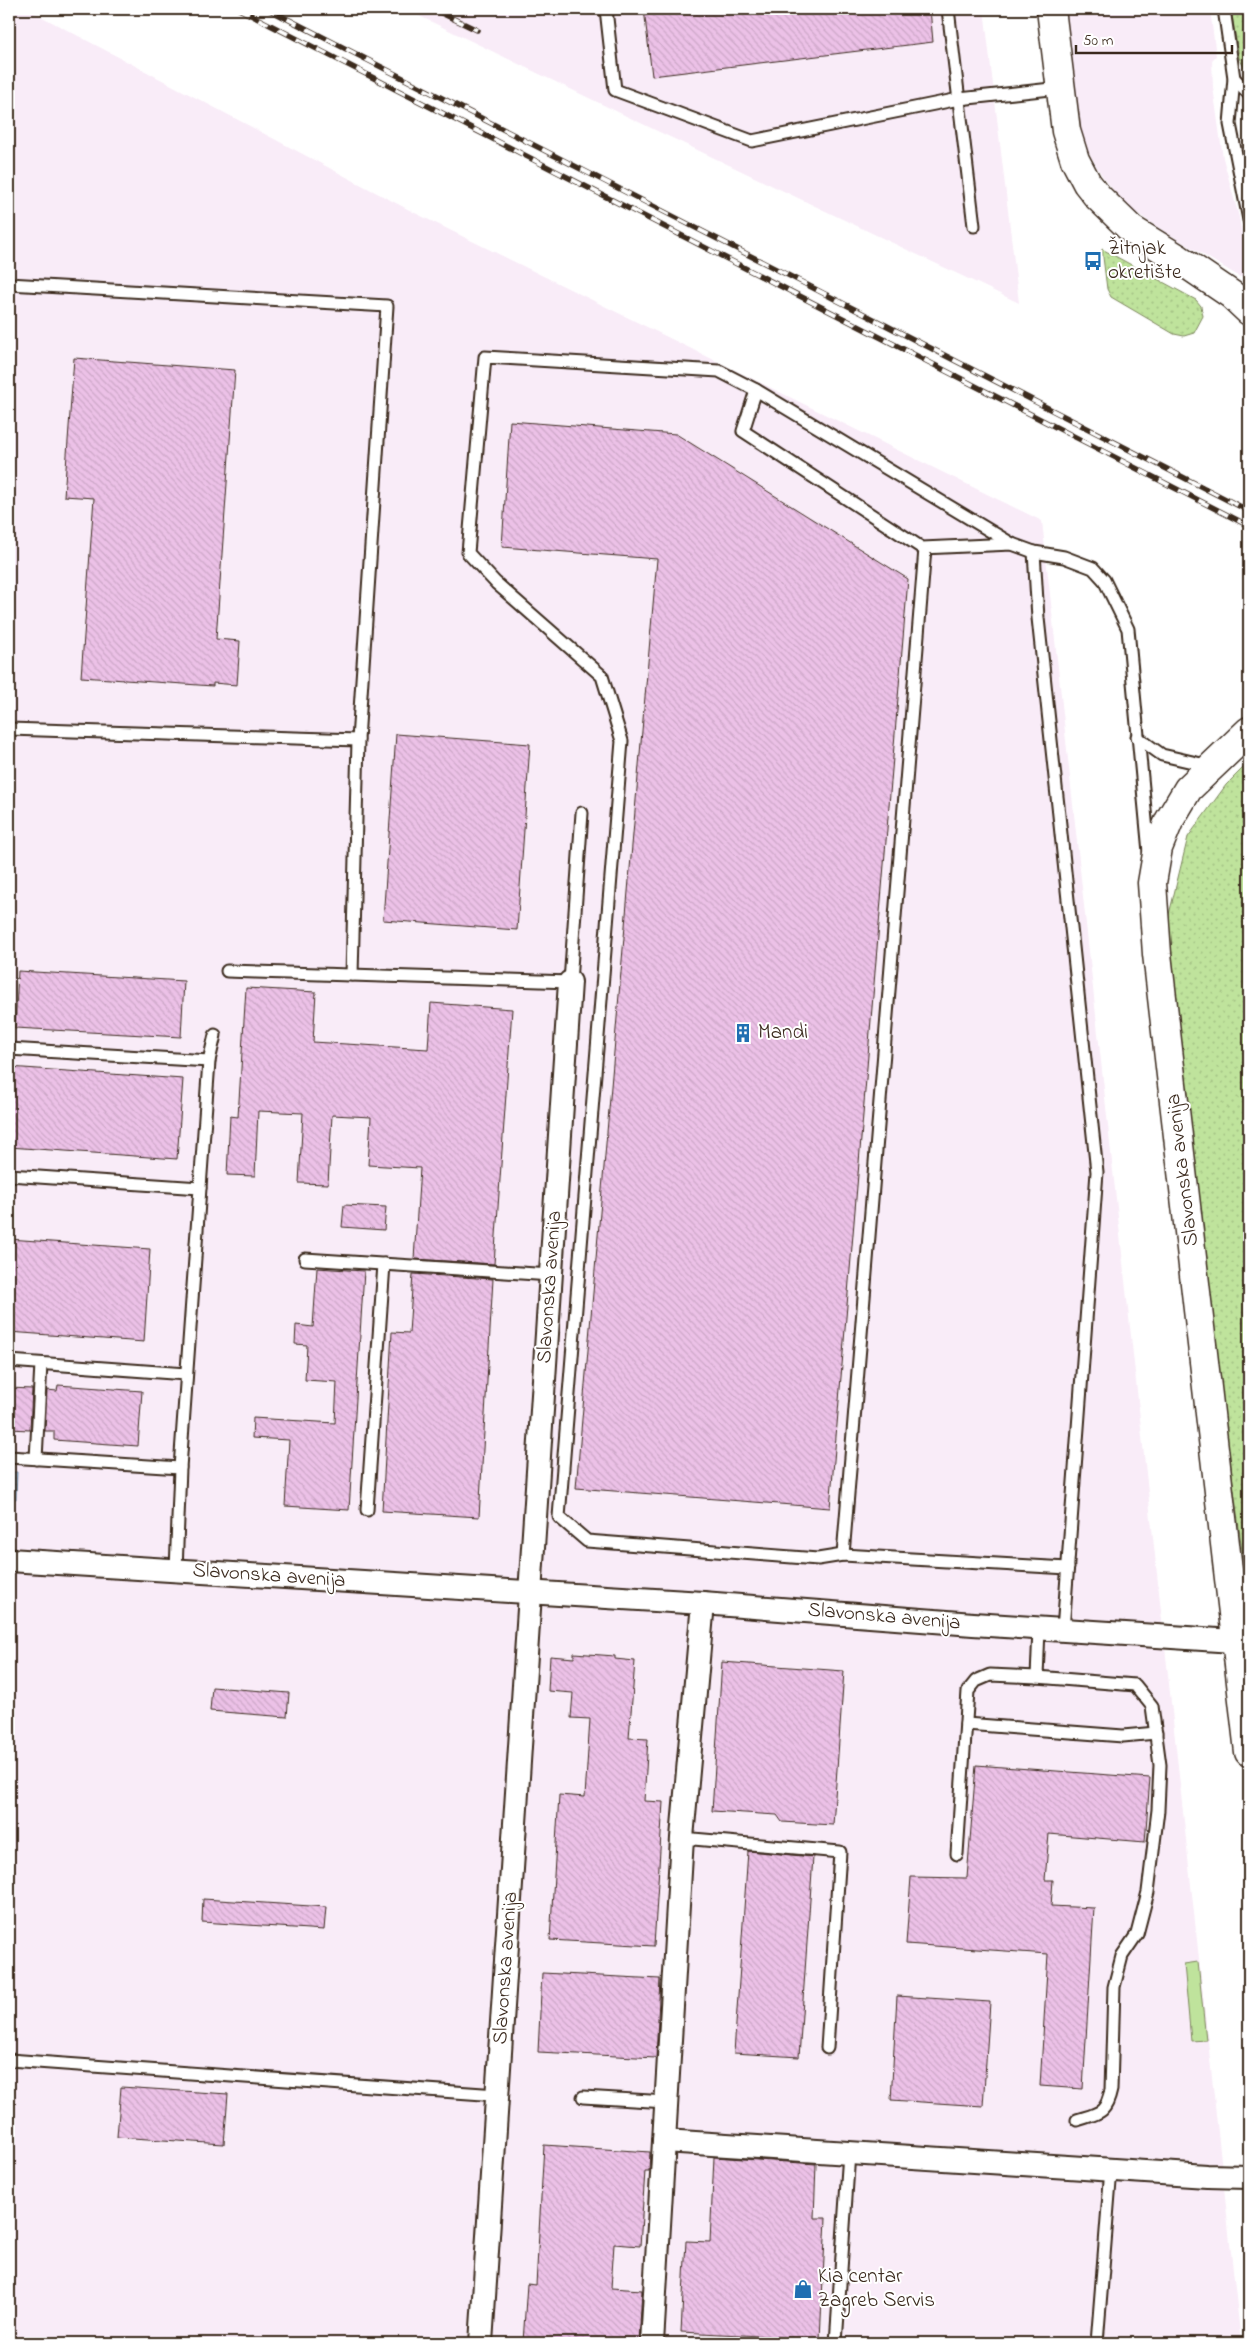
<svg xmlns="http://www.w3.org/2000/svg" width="1258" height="2352" font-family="'Indie Flower',sans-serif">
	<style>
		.built { fill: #f9ecf8 }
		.grass { fill: url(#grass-dots); stroke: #7d865d }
		.green { fill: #bfe39c; stroke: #7d865d }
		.water { fill: url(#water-rules); stroke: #738ba0 }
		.building { fill: url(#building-back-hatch); stroke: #3b2a1e }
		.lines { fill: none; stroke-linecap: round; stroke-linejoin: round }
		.lane-casing { stroke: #3b2a1e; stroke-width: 15 }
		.street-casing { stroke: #3b2a1e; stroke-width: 26 }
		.secondary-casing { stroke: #3b2a1e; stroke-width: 31 }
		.lane { stroke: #fff; stroke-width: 11 }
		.street { stroke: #fff; stroke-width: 22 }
		.secondary { stroke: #fff; stroke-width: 28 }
		.rail-casing { stroke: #3b2a1e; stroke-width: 5.5 }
		.rail { stroke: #fff; stroke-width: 4; stroke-dasharray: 11; stroke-linecap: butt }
		.labels { text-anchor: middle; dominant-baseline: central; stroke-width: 4; stroke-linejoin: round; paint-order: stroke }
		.poi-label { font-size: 21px; fill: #3b2a1e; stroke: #fff; text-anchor: start }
		.street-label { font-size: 21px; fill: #3b2a1e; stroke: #fff }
	</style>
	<defs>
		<pattern id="grass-dots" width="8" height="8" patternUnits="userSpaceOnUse" patternTransform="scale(1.25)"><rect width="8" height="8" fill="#bfe39c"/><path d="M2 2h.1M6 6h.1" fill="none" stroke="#a5c386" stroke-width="1.8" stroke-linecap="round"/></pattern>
		<pattern id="water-rules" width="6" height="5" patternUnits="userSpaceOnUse" patternTransform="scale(1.25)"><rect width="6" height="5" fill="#98ccf6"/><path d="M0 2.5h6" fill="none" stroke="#84afd2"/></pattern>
		<pattern id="building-back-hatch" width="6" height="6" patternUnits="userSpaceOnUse" patternTransform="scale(1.25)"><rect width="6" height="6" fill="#ecc1e7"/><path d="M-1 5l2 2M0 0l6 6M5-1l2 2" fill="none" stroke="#cba6c6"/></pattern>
	</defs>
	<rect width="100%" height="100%" fill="#fff"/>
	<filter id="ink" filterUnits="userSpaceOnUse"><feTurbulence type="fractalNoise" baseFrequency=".02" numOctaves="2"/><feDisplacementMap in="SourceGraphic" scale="10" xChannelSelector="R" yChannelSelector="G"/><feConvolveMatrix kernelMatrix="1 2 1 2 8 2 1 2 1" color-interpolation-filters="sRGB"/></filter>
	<g filter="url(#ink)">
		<g class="built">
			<path d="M 9,9 L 27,9 L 415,213 L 1042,521 L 1241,2343 L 9,2343 Z"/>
			<path d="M 405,9 L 984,9 L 1019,303 L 651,128 Z"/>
			<path d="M 1063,9 L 1210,9 L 1216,56 L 1212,60 L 1213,87 L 1223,158 L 1239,217 L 1248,268 L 1245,276 L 1240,277 L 1154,225 L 1123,203 L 1101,174 L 1085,146 L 1078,126 Z"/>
		</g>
		<g class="grass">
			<path d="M 1231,9 L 1249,9 L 1249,76 L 1239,58 Z"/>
			<path d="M 1102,249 L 1196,300 L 1201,306 L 1203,316 L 1194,333 L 1184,336 L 1174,334 L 1111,297 L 1107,289 Z"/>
			<path d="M 1249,762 L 1249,1604 L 1162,943 L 1188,837 L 1226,785 Z"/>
		</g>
		<path class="green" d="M 1198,1962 L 1206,2040 L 1191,2041 L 1184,1964 Z"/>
		<path class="water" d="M 9,1472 L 17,1472 L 16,1499 L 9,1499 Z"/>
		<g class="building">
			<path d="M 644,9 L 930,9 L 933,42 L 652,76 Z"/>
			<path d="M 74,358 L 235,370 L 216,639 L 240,641 L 237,685 L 213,683 L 213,686 L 81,677 L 94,498 L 64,496 Z"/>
			<path d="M 510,421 L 676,434 L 908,579 L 830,1508 L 576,1488 L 657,559 L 502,547 Z"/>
			<path d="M 396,734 L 530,744 L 517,930 L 383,920 Z"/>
			<path d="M 18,971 L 184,981 L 181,1037 L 15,1028 Z"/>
			<path d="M 246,988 L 316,992 L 313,1042 L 428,1049 L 431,1003 L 512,1009 L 494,1264 L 414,1259 L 420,1168 L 368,1165 L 371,1117 L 332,1115 L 328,1184 L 299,1183 L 303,1113 L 258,1111 L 255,1176 L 227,1175 L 230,1116 L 238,1117 Z"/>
			<path d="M 9,1067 L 183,1079 L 177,1159 L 9,1147 Z"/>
			<path d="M 344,1205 L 386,1207 L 384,1230 L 342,1227 Z"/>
			<path d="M 9,1239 L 150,1249 L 144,1342 L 9,1332 Z"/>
			<path d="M 317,1268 L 364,1271 L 349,1510 L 285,1506 L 289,1440 L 252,1438 L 253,1418 L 335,1423 L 337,1382 L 305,1380 L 307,1345 L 295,1344 L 296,1325 L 313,1327 Z"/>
			<path d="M 413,1274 L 493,1279 L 479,1517 L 382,1511 L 392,1332 L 409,1333 Z"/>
			<path d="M 58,1385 L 142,1391 L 138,1446 L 54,1440 L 54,1431 L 45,1431 L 47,1390 L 57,1391 Z"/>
			<path d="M 9,1388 L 32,1389 L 30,1430 L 9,1429 Z"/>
			<path d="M 574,1653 L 615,1656 L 615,1659 L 635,1661 L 629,1738 L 648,1739 L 644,1801 L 663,1802 L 654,1946 L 550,1940 L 559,1795 L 585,1797 L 590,1719 L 571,1718 L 573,1693 L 548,1691 L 550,1656 L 574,1658 Z"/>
			<path d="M 722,1662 L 844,1671 L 833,1825 L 782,1822 L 777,1815 L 712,1811 Z"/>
			<path d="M 212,1687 L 289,1693 L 287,1717 L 210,1711 Z"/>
			<path d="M 976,1765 L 1150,1778 L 1145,1842 L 1049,1834 L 1045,1880 L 1053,1880 L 1051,1906 L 1094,1908 L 1083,2089 L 1040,2086 L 1048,1954 L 906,1944 L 911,1877 L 967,1878 Z"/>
			<path d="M 748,1851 L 813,1857 L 799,2057 L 734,2053 Z"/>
			<path d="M 203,1899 L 326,1907 L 324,1930 L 202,1922 Z"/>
			<path d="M 542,1973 L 660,1979 L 656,2058 L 538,2052 Z"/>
			<path d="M 897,1996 L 990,2002 L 983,2106 L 891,2100 Z"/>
			<path d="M 121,2087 L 228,2094 L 224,2144 L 117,2137 Z"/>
			<path d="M 544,2145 L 650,2152 L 649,2171 L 645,2171 L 640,2246 L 614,2244 L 611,2288 L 642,2290 L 639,2343 L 523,2342 L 527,2284 L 536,2285 Z"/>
			<path d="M 714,2157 L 816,2164 L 814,2218 L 826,2218 L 820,2339 L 681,2332 L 686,2241 L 710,2242 Z"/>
		</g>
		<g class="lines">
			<g class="lane-casing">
				<g id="lane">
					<path d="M 606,9 L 615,90 L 752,141 L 959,99 L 1060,88"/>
					<path d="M 948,9 L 974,226"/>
					<path d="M 1224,9 L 1234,78 L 1230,124 L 1249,220"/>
					<path d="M 1234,78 L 1249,94"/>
					<path d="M 9,284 L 387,306 L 358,740 L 352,975"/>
					<path d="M 756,390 L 743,431 L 922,548 L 1012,544 L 1034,552"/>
					<path d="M 1012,544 L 756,390 L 719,371 L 485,357 L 468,553 L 496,583 L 602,676 L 622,741 L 559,1517 L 587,1541 L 818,1559 L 843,1555 L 1068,1568"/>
					<path d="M 9,729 L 358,740"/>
					<path d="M 1137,737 L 1162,755 L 1210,766"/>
					<path d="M 227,971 L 570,982 L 582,813"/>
					<path d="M 9,1049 L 209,1061"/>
					<path d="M 9,1175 L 200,1188 L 180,1468 L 176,1570"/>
					<path d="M 200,1188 L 209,1061 L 215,1035"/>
					<path d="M 305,1259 L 551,1275"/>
					<path d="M 9,1361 L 186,1374"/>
					<path d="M 9,1457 L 180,1468"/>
					<path d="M 36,1459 L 41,1364"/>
					<path d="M 367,1510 L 384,1264"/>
					<path d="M 843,1555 L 925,549"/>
					<path d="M 1063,1630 L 1097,1172 L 1038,618 L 1034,552 L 1064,557 L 1093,568 L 1104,580 L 1128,629 L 1149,852"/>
					<path d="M 1037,1677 L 1135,1685 L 1152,1706 L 1160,1765 L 1158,1810 L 1148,1892 L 1137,1934 L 1122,1956 L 1114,1987 L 1111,2090 C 1106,2114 1099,2113 1077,2120"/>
					<path d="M 966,1724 L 1123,1736 L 1156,1733"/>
					<path d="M 682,1838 L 840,1852 L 827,2048"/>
					<path d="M 957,1854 L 968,1691 L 976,1681 L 990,1675 L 1037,1677 L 1039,1629"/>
					<path d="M 9,2060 L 497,2095"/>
					<path d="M 583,2097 L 667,2102"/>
					<path d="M 836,2343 L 849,2153"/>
					<path d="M 1097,2343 L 1111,2169"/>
				</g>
			</g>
			<g class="street-casing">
				<g id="street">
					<path d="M 9,1560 L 703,1603 L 973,1624 L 1249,1642"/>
					<path d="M 664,2141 L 1207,2176 L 1249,2177"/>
					<path d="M 481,2343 L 570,982"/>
					<path d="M 652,2343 L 682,1838 L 703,1603"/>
				</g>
			</g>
			<g class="secondary-casing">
				<g id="secondary">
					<path d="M 1051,9 L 1066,131 L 1075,160 L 1087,183 L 1098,197 L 1132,230 L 1179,259 L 1232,295 L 1249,311"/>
					<path d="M 1249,731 L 1188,789 L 1169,821 L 1158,848 L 1152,883 L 1157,954 L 1249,1752"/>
				</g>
			</g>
			<use href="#lane" class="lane"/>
			<use href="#street" class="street"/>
			<use href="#secondary" class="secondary"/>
			<g class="rail-casing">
				<g id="rail">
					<path d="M 239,9 L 1249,526"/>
					<path d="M 268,9 L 1249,511"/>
					<path d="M 433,9 L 477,30"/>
				</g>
			</g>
			<use href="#rail" class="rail"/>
		</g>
	</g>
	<defs>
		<g id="bus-bare" transform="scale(1.5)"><path d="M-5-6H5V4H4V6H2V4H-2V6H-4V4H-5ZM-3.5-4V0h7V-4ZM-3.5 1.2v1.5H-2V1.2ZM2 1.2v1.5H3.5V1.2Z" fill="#1f6fb2" stroke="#fff" stroke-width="2.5" paint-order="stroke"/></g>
		<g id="building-bare" transform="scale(1.5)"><path d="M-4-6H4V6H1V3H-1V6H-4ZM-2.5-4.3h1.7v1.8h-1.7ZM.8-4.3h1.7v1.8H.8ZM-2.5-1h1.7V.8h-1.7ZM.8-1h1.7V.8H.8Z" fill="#1f6fb2" stroke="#fff" stroke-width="2.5" paint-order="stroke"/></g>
		<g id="shop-bare" transform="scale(1.5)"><path d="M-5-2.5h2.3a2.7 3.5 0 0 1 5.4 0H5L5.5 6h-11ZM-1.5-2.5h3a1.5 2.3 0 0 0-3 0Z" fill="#1f6fb2" stroke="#fff" stroke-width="2.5" paint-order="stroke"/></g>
	</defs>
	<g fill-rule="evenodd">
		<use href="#bus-bare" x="1093" y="261"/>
		<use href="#building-bare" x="743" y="1033"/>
		<use href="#shop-bare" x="803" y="2289"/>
	</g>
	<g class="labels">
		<g class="poi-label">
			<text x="1108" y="249">Žitnjak<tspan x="1108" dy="24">okretište</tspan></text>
			<text x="758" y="1033">Mandi</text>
			<text x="818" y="2277">Kia centar<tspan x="818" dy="24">Zagreb Servis</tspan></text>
		</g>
		<g class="street-label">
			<text transform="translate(1183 1170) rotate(-97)">Slavonska avenija</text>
			<text transform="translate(550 1287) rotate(-86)">Slavonska avenija</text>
			<text transform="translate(269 1576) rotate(4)">Slavonska avenija</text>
			<text transform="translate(884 1617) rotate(5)">Slavonska avenija</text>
			<text transform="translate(506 1968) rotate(-86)">Slavonska avenija</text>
		</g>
	</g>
	<rect width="1258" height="2352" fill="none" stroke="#fff" stroke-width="30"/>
	<rect x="15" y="15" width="1228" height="2322" fill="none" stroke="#3b2a1e" stroke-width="2" filter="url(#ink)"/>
	<path d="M1076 45v8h156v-8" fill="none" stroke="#3b2a1e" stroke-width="2.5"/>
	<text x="1083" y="45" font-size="15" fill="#3b2a1e" stroke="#ffffff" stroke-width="4" paint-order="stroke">50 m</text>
</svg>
